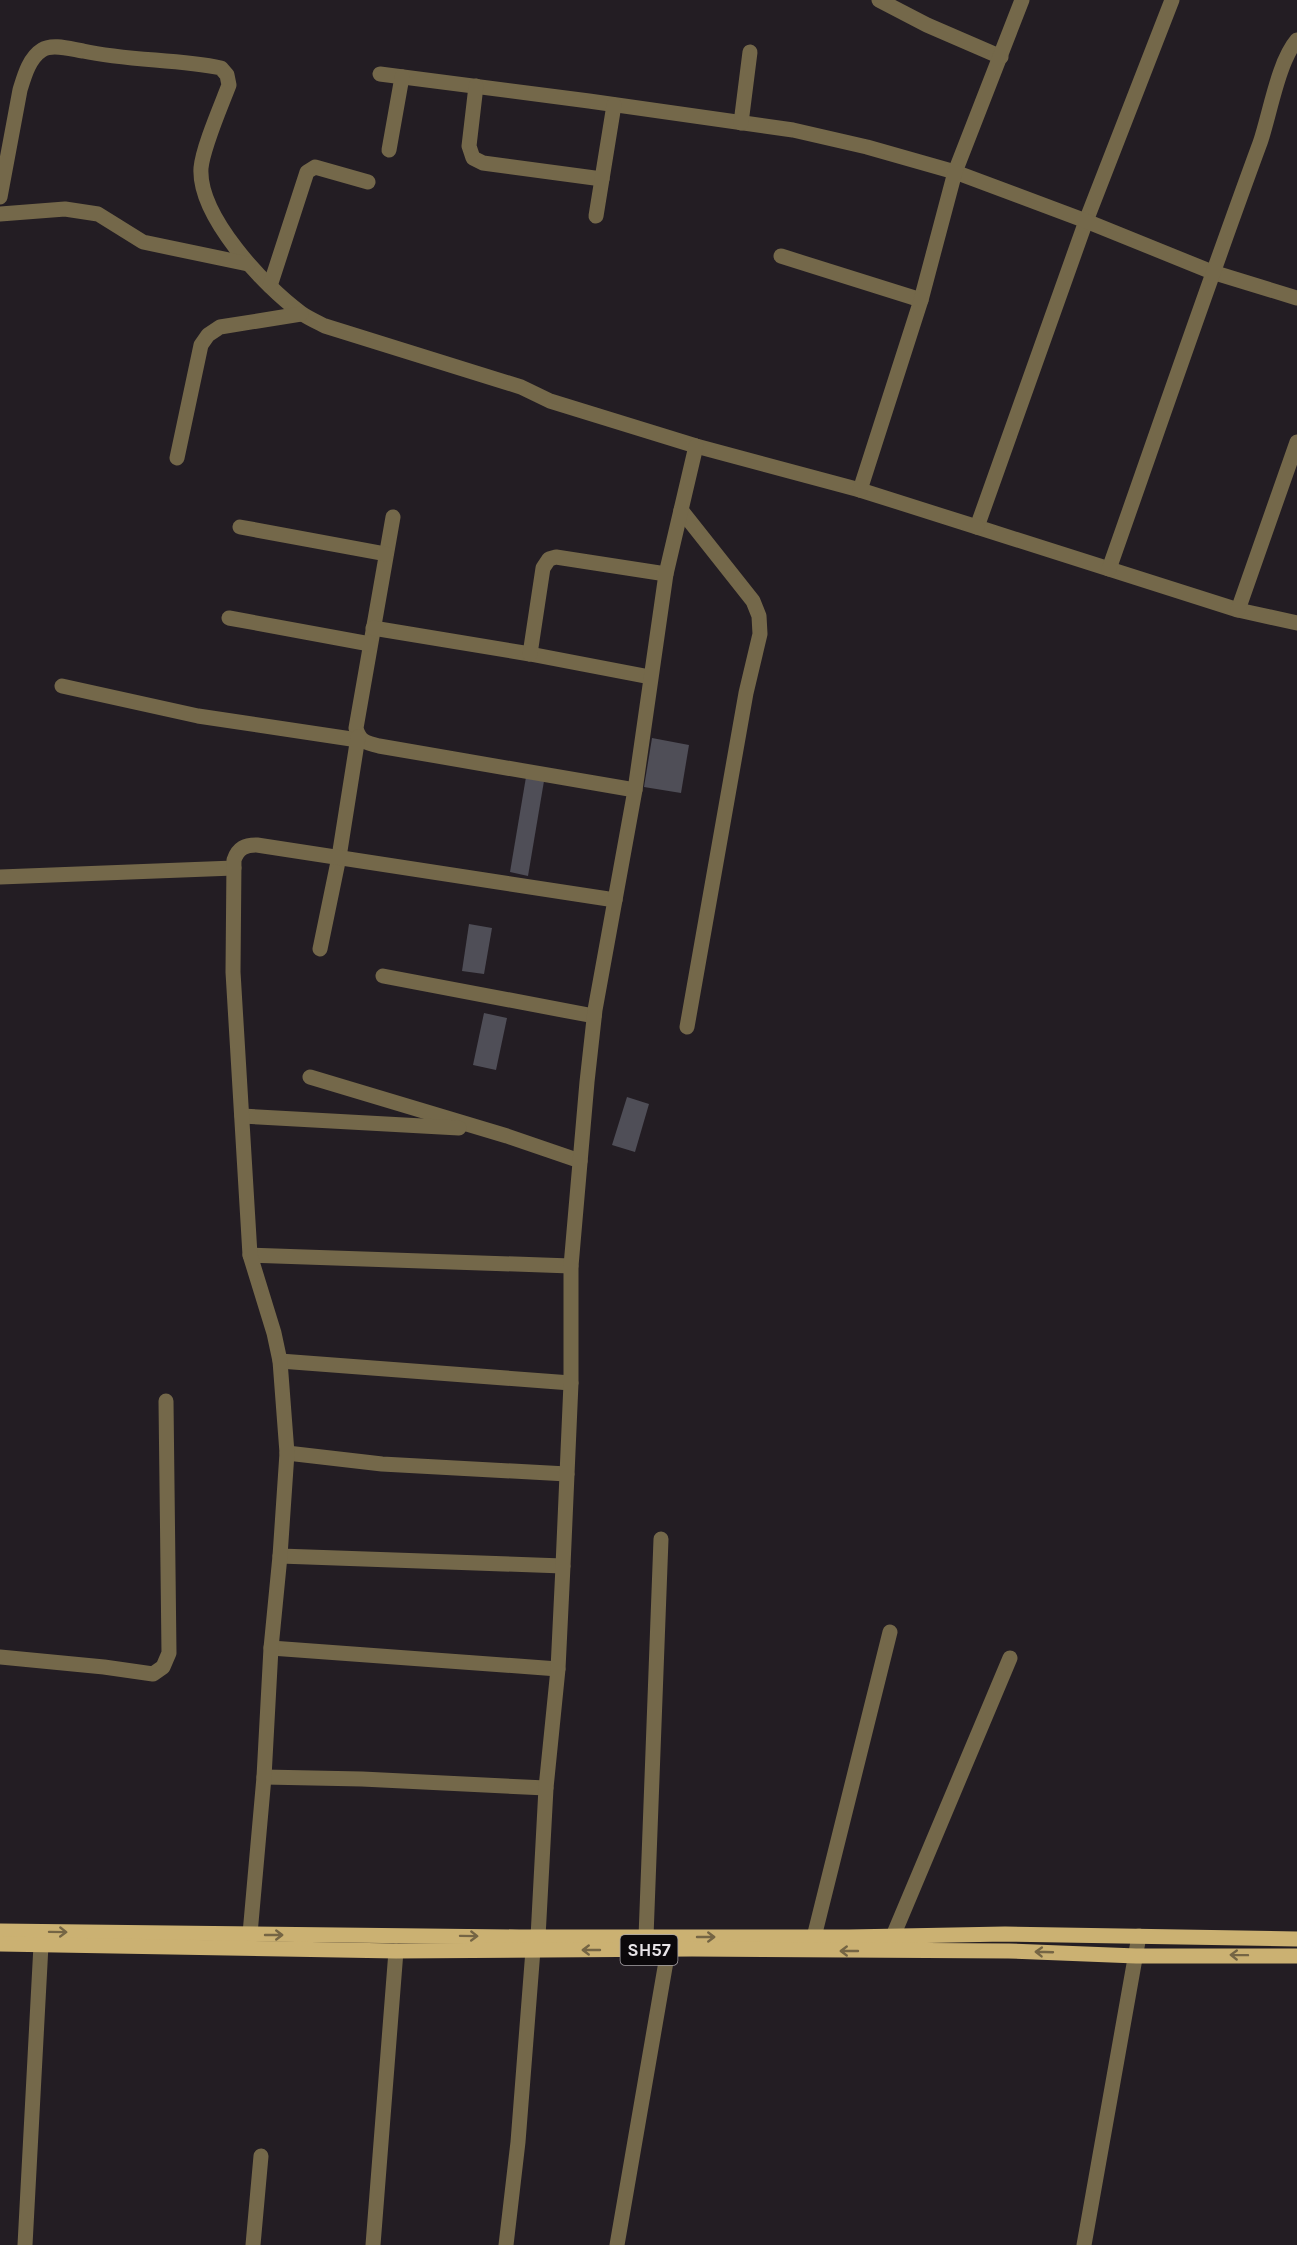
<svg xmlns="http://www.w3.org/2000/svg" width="1297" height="2245" font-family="Karla,sans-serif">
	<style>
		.building { fill: #4f4e57 }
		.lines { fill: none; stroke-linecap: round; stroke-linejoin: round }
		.minor { stroke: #74684a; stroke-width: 15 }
		.major { stroke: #cbb172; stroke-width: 15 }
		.oneway { stroke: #756544 }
		.labels { text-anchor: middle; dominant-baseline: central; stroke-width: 6; stroke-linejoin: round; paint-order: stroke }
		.shield { fill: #0b080b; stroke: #a5a1a5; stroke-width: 1.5 }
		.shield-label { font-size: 18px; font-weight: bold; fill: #e7e3e7 }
	</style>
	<rect width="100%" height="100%" fill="#231d23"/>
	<g class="building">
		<path d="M 652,738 L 689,745 L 681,793 L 644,787 Z"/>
		<path d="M 526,777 L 544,781 L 528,876 L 510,872 Z"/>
		<path d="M 469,924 L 492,928 L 484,974 L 462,971 Z"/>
		<path d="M 484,1013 L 507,1018 L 496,1070 L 473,1065 Z"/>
		<path d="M 627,1097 L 649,1104 L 635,1152 L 612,1145 Z"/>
	</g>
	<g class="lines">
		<g class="minor">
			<path d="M 879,0 L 927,25 L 1001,57"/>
			<path d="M 1172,0 L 1086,221 L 977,527 L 1238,610 L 1297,623"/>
			<path d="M 380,74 L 589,101 L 793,130 L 867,147 L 955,172 L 1086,221 L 1212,272 L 1297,298"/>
			<path d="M 476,86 L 469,146 L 473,158 L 483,163 L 602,179"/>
			<path d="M 741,123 L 750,52"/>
			<path d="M 389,150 L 402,77"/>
			<path d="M 0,197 L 20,90 C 24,77 29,58 42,50 C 52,43 71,49 83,51 C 129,61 176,59 221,68 L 227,75 L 229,85 C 221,106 203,147 201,168 C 198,216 264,286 301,313 C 308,318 317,322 325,326 L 521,387 L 550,401 L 696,446 L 860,490 L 977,527"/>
			<path d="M 0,214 L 65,209 L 98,214 L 143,242 L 248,264"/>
			<path d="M 596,216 L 614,105"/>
			<path d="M 781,256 L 921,300"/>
			<path d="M 270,286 L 307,172 L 315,167 L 368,182"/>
			<path d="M 177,458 L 201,345 L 208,335 L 220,327 L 301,314"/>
			<path d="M 860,490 L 921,300 L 955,172 L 1022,0"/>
			<path d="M 681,510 L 753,601 L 759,616 L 760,634 L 746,693 L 687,1027"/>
			<path d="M 393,517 L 356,728 C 359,741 366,743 379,746 L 635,790"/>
			<path d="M 240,527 L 386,554"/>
			<path d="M 1109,569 C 1159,427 1208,284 1260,143 C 1270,114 1278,62 1297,40"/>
			<path d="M 1238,610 L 1297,442"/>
			<path d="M 229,618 L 370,644"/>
			<path d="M 373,628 L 530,654 L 650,677"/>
			<path d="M 530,654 L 543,568 L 549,559 L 556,557 L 666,574"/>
			<path d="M 62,686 L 198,716 L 358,740"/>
			<path d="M 0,877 L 234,868"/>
			<path d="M 320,949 L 339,857 L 358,737"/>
			<path d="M 383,976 L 594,1016"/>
			<path d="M 310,1077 L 507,1136 L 580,1161"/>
			<path d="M 242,1116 L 459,1128"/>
			<path d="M 250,1255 L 571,1266"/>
			<path d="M 280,1361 L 571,1383"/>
			<path d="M 287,1453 L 382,1464 L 567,1474"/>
			<path d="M 280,1556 L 563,1566"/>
			<path d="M 271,1648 L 558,1669"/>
			<path d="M 0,1657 L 104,1667 L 153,1674 L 163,1667 L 169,1653 L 166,1401"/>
			<path d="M 264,1777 L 362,1779 L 546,1788"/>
			<path d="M 893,1936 L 1010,1658"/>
			<path d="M 646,1937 L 661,1539"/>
			<path d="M 814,1937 L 890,1632"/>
			<path d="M 249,1945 L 264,1777 L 271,1648 L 280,1556 L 287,1453 L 280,1361 L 274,1333 L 250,1255 L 233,972 L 234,860 C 238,848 245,845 257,845 L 615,900"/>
			<path d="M 25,2245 L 41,1945"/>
			<path d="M 253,2245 L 261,2156"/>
			<path d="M 373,2245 L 396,1951"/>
			<path d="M 506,2245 L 518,2142 L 533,1950 L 538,1937 L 546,1788 L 558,1669 L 563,1566 L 571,1383 L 571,1266 L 587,1082 L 595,1010 L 635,790 L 666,574 L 696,446"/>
			<path d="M 617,2245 L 668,1950"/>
			<path d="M 1084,2245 L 1139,1936"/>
		</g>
		<g class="major">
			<path d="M 0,1931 L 519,1937 L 849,1937 L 1005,1934 L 1297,1939"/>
			<path d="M 0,1944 L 396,1951 L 692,1949 L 1009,1951 L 1136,1956 L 1297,1956"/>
		</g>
	</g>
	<defs><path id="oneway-shaft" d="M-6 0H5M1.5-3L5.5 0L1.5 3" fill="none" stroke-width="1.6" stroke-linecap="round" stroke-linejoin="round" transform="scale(1.5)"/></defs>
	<g class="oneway">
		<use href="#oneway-shaft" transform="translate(58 1932) rotate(1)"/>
		<use href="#oneway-shaft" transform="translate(274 1935)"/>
		<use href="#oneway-shaft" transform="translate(469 1936) rotate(1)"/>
		<use href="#oneway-shaft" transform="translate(706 1937)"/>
		<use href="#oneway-shaft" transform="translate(591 1950) rotate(180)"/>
		<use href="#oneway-shaft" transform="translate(849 1951) rotate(-180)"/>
		<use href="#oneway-shaft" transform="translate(1044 1952) rotate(-178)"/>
		<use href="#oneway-shaft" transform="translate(1239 1955) rotate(-179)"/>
	</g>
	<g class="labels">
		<rect class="shield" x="620.5" y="1935" width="57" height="30" rx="4.5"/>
		<g class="shield-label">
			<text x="649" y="1950">SH57</text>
		</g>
	</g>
</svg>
